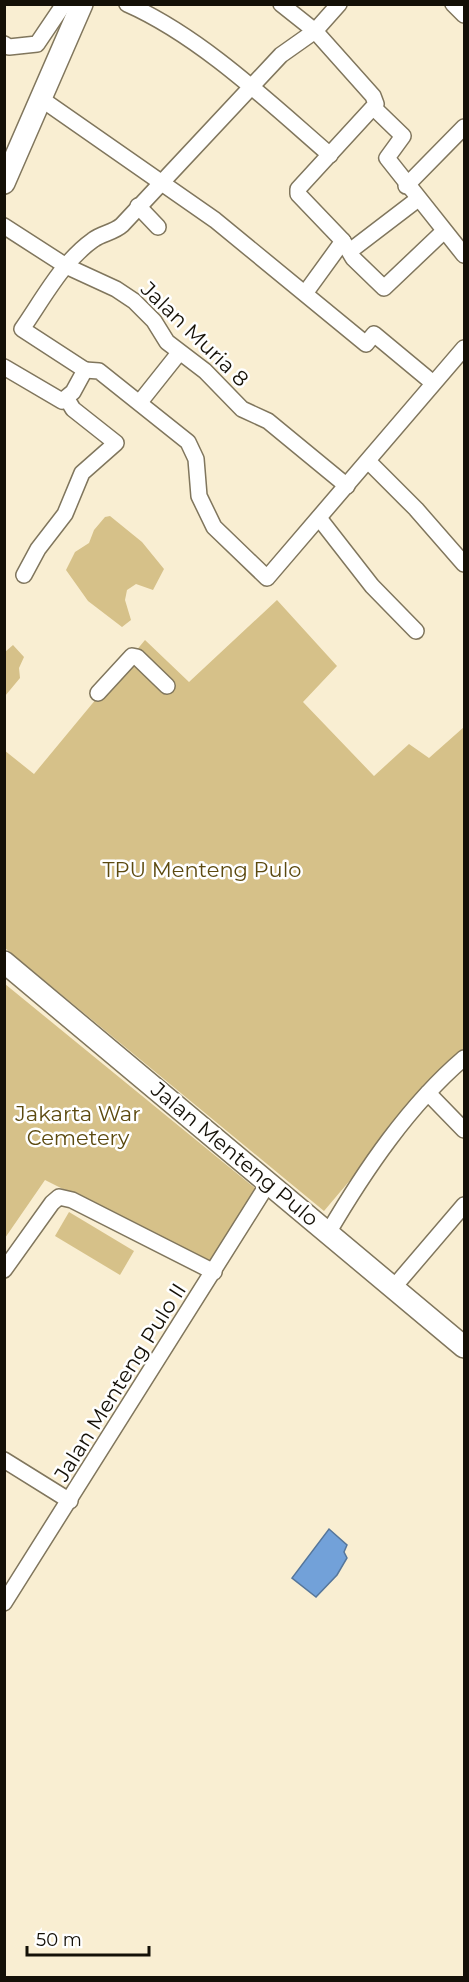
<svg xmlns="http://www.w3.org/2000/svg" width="469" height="1982" font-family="Montserrat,sans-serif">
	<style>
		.green { fill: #d6c189 }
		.water { fill: #72a1d9; stroke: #56769a; stroke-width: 1.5 }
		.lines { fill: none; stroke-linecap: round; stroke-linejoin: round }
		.street-casing { stroke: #80765d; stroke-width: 18 }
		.secondary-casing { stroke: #80765d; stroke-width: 24 }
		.street { stroke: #fff; stroke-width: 15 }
		.secondary { stroke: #fff; stroke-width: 21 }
		.labels { text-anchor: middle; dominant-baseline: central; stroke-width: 5; stroke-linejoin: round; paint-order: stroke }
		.street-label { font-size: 21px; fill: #141007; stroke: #fff }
		.park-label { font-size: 21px; fill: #5c4a10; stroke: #fff }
	</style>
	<rect width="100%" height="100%" fill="#f9eed2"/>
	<g class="green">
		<path d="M 110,516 L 142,542 L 164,569 L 153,590 L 136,584 L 127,590 L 125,600 L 131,620 L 122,627 L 88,601 L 66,570 L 75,552 L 89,543 L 94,530 L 105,517 Z"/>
		<path d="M 277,600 L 337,666 L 303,702 L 374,776 L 409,744 L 429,758 L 464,727 L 464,1052 L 451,1061 L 324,1211 L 5,948 L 4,750 L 34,774 L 145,640 L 189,682 Z"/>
		<path d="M 13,645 L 24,657 L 19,668 L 20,678 L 5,696 L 5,652 Z"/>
		<path d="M 5,984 L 256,1189 L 210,1263 L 45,1180 L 5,1238 Z"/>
		<path d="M 69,1212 L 134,1251 L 120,1275 L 55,1236 Z"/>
	</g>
	<path class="water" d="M 329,1529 L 347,1545 L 344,1552 L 347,1558 L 337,1575 L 316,1597 L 292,1578 Z"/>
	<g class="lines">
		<g class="street-casing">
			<g id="street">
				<path d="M 127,4 C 200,36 270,103 330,155"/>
				<path d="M 281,4 L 315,31 L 373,96 L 376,104 L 298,189 L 298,194 L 343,241 L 306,292"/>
				<path d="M 453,4 L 464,15"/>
				<path d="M 4,44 L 9,47 L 37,44 L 64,4"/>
				<path d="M 40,98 L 215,220 L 366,344 L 374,334 L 433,383"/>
				<path d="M 374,108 L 403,136 L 387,158 L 464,255"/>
				<path d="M 406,186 L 464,127"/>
				<path d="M 138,206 L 158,227"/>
				<path d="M 4,226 L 66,266 L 116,289 L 134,301 L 154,321 L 167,342 L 205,371 L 242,409 L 268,421 L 347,486"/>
				<path d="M 343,241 L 353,258 L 384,288 L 444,231"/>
				<path d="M 350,251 L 418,199"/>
				<path d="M 4,367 L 62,401 L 73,392 L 85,370"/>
				<path d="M 85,370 L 99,371 L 188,442 L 196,459 L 199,496 L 214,527 L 267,578 L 464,348"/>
				<path d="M 85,370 L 22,329 C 43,299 62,262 93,240 C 102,233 113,233 122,225 L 281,55 L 315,31 L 339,4"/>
				<path d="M 140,402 L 179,353"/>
				<path d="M 368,461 L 416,509 L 464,564"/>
				<path d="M 319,518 L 372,586 L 416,631"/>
				<path d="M 24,575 L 38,549 L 65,514 L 82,473 L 116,443 L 73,409 L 67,399"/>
				<path d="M 98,693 L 132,656 L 137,657 L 167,686"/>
				<path d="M 428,1093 L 464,1130"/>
				<path d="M 328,1233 C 365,1170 409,1105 464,1058"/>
				<path d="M 4,1270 L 52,1203 L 59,1197 L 72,1200 L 214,1272"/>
				<path d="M 394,1287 L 464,1205"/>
				<path d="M 4,1460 L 70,1501"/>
				<path d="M 4,1603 L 269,1182"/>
			</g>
		</g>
		<g class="secondary-casing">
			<g id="secondary">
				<path d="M 4,183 L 82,4"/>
				<path d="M 4,962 L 464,1347"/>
			</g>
		</g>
		<use href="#street" class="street"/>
		<use href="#secondary" class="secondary"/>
	</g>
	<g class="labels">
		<g class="street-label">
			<text transform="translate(195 334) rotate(44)">Jalan Muria 8</text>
			<text transform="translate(235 1154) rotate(40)">Jalan Menteng Pulo</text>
			<text transform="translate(120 1382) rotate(-58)">Jalan Menteng Pulo II</text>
		</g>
		<g class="park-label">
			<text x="202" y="869">TPU Menteng Pulo</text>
			<text x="78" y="1113">Jakarta War<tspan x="78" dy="24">Cemetery</tspan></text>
		</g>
	</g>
	<rect width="469" height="1982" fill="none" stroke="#141007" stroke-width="12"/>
	<path d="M27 1946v9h122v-9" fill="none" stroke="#141007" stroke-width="3"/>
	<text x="36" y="1946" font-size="18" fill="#141007" stroke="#ffffff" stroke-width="4.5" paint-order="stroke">50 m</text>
</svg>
